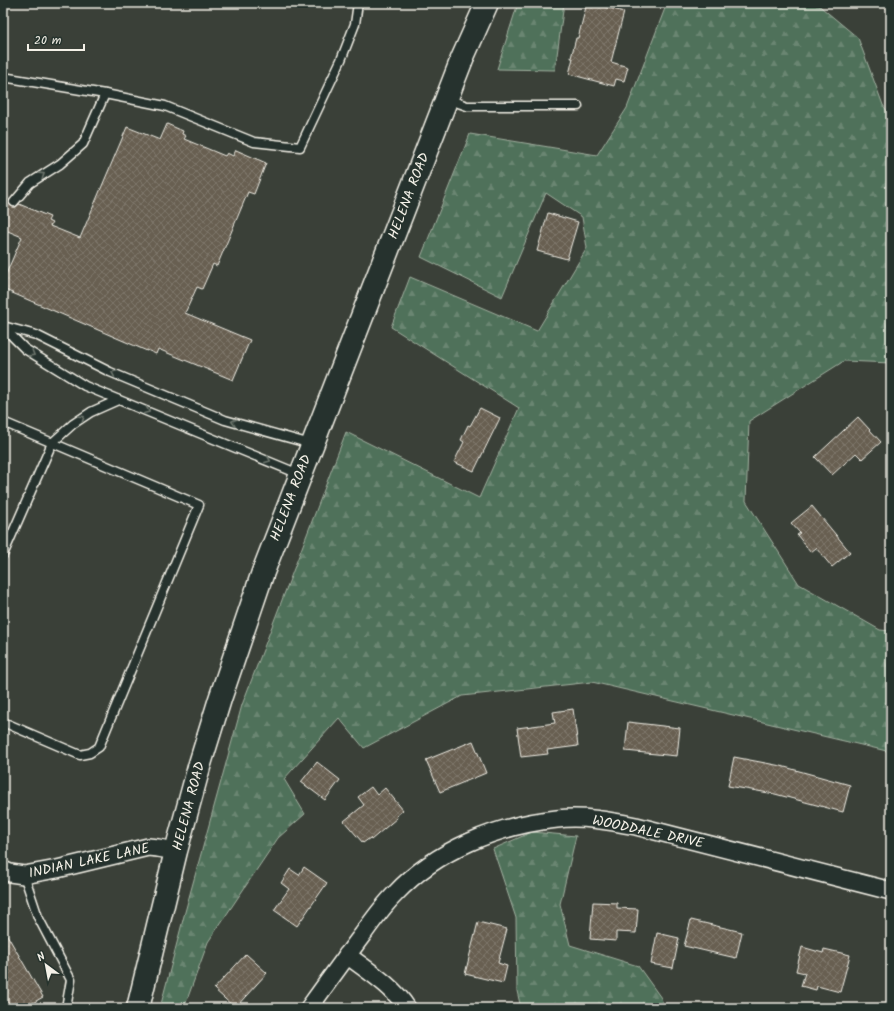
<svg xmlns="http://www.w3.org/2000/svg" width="894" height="1011" font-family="Kalam,sans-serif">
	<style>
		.forest { fill: url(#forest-firs); stroke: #a2b1a1 }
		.building { fill: url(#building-cross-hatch); stroke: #f4f1e8 }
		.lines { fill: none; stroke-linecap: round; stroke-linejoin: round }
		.lane-casing { stroke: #f4f1e8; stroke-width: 11 }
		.street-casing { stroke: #f4f1e8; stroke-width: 20 }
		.secondary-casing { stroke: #f4f1e8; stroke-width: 25 }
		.lane { stroke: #26332d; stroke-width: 8 }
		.street { stroke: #26332d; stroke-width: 17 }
		.secondary { stroke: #26332d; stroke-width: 22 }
		.oneway { stroke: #6e766e }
		.labels { text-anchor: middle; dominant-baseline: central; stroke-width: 3; stroke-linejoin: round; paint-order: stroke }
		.street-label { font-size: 14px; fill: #f4f1e8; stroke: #26332d }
	</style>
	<defs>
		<pattern id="forest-firs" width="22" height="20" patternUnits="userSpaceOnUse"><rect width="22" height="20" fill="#50715a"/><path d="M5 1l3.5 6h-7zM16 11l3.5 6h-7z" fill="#6a8672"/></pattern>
		<pattern id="building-cross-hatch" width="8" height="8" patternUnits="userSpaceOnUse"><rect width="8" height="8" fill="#675e51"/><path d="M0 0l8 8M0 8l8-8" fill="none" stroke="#7d766a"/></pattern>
	</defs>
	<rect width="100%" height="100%" fill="#3a4038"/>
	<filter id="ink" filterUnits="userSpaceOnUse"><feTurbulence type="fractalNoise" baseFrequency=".025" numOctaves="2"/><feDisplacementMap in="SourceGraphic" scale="8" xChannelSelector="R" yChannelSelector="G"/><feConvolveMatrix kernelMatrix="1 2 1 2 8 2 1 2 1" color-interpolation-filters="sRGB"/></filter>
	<g filter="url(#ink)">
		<g class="forest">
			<path d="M 518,3 L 564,3 L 555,70 L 497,69 Z"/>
			<path d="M 667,3 L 816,3 L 858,38 L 883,105 L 891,117 L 891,363 L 844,361 L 749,421 L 746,501 L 799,584 L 880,630 L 891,631 L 891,752 L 592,682 L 462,696 L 364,748 L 339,718 L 284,779 L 305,814 L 278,838 L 208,942 L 184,1008 L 160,1008 L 185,912 L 242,705 L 346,432 L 479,498 L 519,408 L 391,327 L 410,277 L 537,331 L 587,248 L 582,217 L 546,193 L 502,297 L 421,257 L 470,134 L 597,155 L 627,108 Z"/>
			<path d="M 532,832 L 576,836 L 560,904 L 570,945 L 638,966 L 661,998 L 664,1008 L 521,1008 L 517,991 L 516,918 L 493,849 Z"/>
		</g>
		<g class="building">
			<path d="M 587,3 L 606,3 L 605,7 L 624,12 L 611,62 L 628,67 L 624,81 L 616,79 L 614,86 L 569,74 L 573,58 L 571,58 L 576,38 L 578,38 Z"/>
			<path d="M 167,124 L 183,131 L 182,134 L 186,136 L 184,139 L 225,156 L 227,153 L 233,156 L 236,150 L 266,163 L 254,194 L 248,192 L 217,266 L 213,264 L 202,289 L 197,287 L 185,313 L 250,340 L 233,380 L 158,349 L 156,354 L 147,350 L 147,351 L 3,289 L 3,281 L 22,237 L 3,229 L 3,197 L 9,200 L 9,204 L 13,207 L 16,207 L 19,204 L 50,217 L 48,221 L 52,223 L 50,226 L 80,238 L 127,127 L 160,140 Z"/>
			<path d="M 548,213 L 578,222 L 567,259 L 537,251 Z"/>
			<path d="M 480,408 L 500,418 L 474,471 L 454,462 L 464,442 L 461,440 L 468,425 L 470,426 Z"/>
			<path d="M 858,417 L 881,442 L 862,459 L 856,453 L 832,475 L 815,457 Z"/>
			<path d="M 812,506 L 850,552 L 832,567 L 816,548 L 811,552 L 797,535 L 800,533 L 791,523 Z"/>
			<path d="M 573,709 L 578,746 L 547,750 L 548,754 L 521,757 L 517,728 L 555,723 L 553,712 Z"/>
			<path d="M 628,722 L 680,728 L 677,756 L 625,751 Z"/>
			<path d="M 473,741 L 486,773 L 440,792 L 426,760 Z"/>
			<path d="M 734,757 L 781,766 L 850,785 L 843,812 L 775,794 L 728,786 Z"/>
			<path d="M 317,762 L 340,780 L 325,800 L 301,782 Z"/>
			<path d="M 371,787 L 377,795 L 385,788 L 403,810 L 396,816 L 397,818 L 371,840 L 370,838 L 363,843 L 344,821 L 364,805 L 358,797 Z"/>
			<path d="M 304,867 L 327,883 L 297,926 L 274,910 L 289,889 L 281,883 L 290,869 L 299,875 Z"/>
			<path d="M 593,902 L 617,903 L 617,908 L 638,909 L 636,933 L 616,932 L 616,941 L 590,939 Z"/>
			<path d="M 691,920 L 742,932 L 736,958 L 684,946 Z"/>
			<path d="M 478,922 L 507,929 L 498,963 L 507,966 L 503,983 L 465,974 Z"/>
			<path d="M 3,928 L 43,997 L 24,1008 L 3,1008 Z"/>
			<path d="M 657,933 L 679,938 L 673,968 L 651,964 Z"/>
			<path d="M 802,947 L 823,953 L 824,949 L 850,955 L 840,992 L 817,986 L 816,990 L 801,986 L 805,973 L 796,971 Z"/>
			<path d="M 246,954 L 267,973 L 235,1008 L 214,989 Z"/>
		</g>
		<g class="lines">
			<g class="lane-casing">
				<g id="lane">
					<path d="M 3,77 L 105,94 L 165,106 L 254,142 L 300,147 L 341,60 L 355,24 L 358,3"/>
					<path d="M 447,99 L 467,106 L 578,106"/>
					<path d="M 14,202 L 30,183 L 60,164 L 83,144 L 105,94"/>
					<path d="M 3,326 L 36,335 L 110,372 L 225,420 L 311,444"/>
					<path d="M 3,327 L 25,349 L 85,386 L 299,474"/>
					<path d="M 3,422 L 199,505 L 99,747 L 90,753 L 80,755 L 3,722"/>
					<path d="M 3,555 L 52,443 L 73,424 L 91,412 L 118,400"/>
					<path d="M 24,875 L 38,917 L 71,980 L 66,1008"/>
				</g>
			</g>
			<g class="street-casing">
				<g id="street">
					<path d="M 3,870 L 10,873 L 24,875 L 57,869 L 148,847 L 158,848 L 176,851"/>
					<path d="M 347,955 C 368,971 393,986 407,1008"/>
					<path d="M 309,1008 C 327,983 345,958 363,934 C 373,920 383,906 395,894 C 436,850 498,825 557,819 C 584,816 610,821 636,826 L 891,891"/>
				</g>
			</g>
			<g class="secondary-casing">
				<path id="secondary" d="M 138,1008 L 176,851 L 199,767 L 220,699 L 263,572 L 462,59 L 487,3"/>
			</g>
			<use href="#lane" class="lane"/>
			<use href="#street" class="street"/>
			<use href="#secondary" class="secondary"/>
		</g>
		<defs><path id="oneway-chevron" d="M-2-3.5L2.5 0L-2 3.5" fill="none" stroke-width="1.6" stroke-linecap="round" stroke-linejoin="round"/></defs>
		<g class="oneway">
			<use href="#oneway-chevron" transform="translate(42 175) rotate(-33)"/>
			<use href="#oneway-chevron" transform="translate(32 354) rotate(32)"/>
			<use href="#oneway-chevron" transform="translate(114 373) rotate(-156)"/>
			<use href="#oneway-chevron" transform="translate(147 411) rotate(22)"/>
			<use href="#oneway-chevron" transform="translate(82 418) rotate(-34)"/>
			<use href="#oneway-chevron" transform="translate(234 422) rotate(-164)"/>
			<use href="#oneway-chevron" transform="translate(268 460) rotate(23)"/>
		</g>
	</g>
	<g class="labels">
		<g class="street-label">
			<text transform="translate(409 196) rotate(-69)">HELENA ROAD</text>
			<text transform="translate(291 498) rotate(-69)">HELENA ROAD</text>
			<text transform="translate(189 806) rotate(-75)">HELENA ROAD</text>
			<text transform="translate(648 832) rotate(12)">WOODDALE DRIVE</text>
			<text transform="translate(89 861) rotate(-12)">INDIAN LAKE LANE</text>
		</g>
	</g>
	<rect width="894" height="1011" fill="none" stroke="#26332d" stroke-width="16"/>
	<rect x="8" y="8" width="878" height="995" fill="none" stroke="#f4f1e8" stroke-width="1.5" filter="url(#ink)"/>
	<g transform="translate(46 965) rotate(328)" stroke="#26332d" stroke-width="3" paint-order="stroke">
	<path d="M0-3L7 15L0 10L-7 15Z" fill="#f4f1e8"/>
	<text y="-6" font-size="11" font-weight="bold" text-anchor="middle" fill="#f4f1e8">N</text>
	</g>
	<path d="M28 44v6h56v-6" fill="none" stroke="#f4f1e8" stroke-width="2"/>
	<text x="34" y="44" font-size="12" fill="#f4f1e8" stroke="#26332d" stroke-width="3" paint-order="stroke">20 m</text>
</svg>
